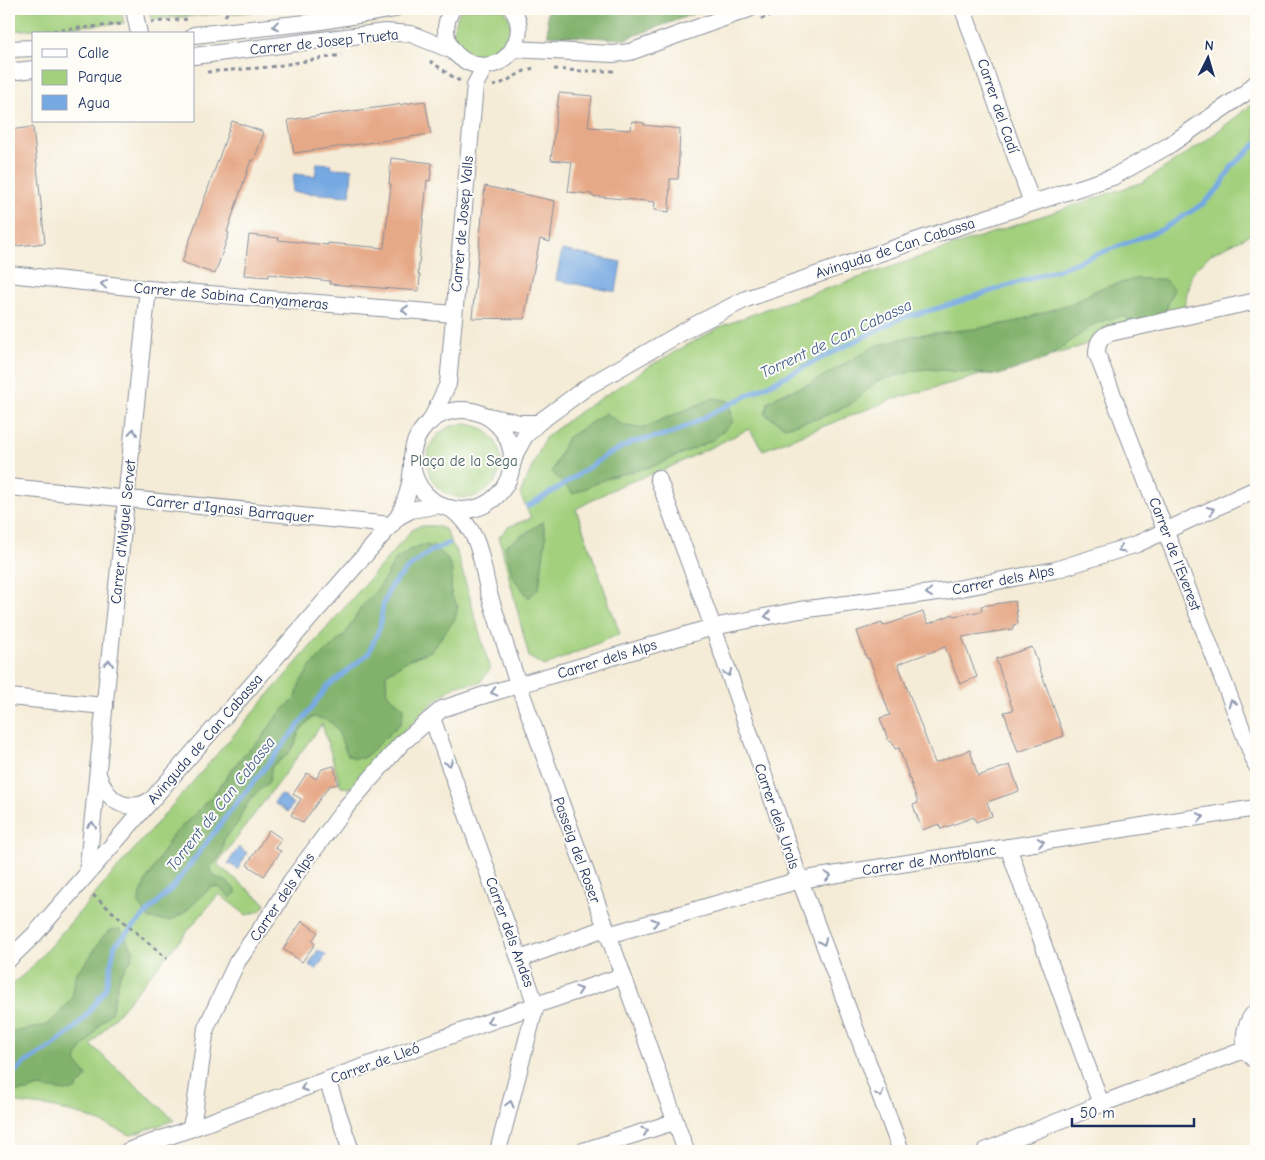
<svg xmlns="http://www.w3.org/2000/svg" width="1265" height="1160" font-family="'Comic Neue',sans-serif">
	<style>
		.green { fill: #a2d07d; stroke: #5e806e }
		.forest { fill: #81b26c; stroke: #4e7065 }
		.water { fill: #76a9e2; stroke: #486ca0 }
		.lines { fill: none; stroke-linecap: round; stroke-linejoin: round }
		.stream { stroke: #76a9e2; stroke-width: 5 }
		.building { fill: #e6a987 }
		.minor-casing { stroke: #888e9a; stroke-width: 18 }
		.path { stroke: #888e9a; stroke-width: 3; stroke-dasharray: 4 4; stroke-linecap: butt }
		.minor { stroke: #fff; stroke-width: 16 }
		.oneway { stroke: #8d97ae }
		.labels { text-anchor: middle; dominant-baseline: central; stroke-width: 4; stroke-linejoin: round; paint-order: stroke }
		.street-label { font-size: 15px; fill: #1b2f5e; stroke: #fdfcf7 }
		.park-label { font-size: 15px; fill: #445f67; stroke: #fdfcf7 }
		.water-label { font-size: 16px; font-style: italic; fill: #3b5a8c; stroke: #fdfcf7 }
	</style>
	<rect width="100%" height="100%" fill="#fdfcf7"/>
	<filter id="ink" filterUnits="userSpaceOnUse"><feTurbulence type="fractalNoise" baseFrequency=".02" numOctaves="2"/><feDisplacementMap in="SourceGraphic" scale="10" xChannelSelector="R" yChannelSelector="G"/><feConvolveMatrix kernelMatrix="1 2 1 2 8 2 1 2 1" color-interpolation-filters="sRGB"/></filter>
	<filter id="wash" filterUnits="userSpaceOnUse"><feTurbulence type="fractalNoise" baseFrequency=".0096" numOctaves="4" result="noise"/><feDisplacementMap in="SourceGraphic" scale="20" xChannelSelector="R" yChannelSelector="G"/><feGaussianBlur stdDeviation="1.12" result="paint"/><feColorMatrix in="noise" values="0 0 0 0 0 0 0 0 0 0 0 0 0 0 0 0 0 1.4 0 .05"/><feComposite in="paint" operator="in"/></filter>
	<g filter="url(#wash)">
		<rect width="100%" height="100%" fill="#f5ecd7"/>
		<g class="green">
			<path d="M 9,9 L 121,9 L 124,23 L 9,31 Z"/>
			<path d="M 148,9 L 223,9 L 220,14 L 151,19 Z"/>
			<path d="M 232,9 L 275,9 L 275,10 L 229,14 Z"/>
			<path d="M 462,9 L 503,9 C 511,19 514,29 508,41 C 506,44 504,48 502,51 C 486,68 453,52 453,30 C 454,26 456,22 457,19 C 458,14 459,12 462,9 Z"/>
			<path d="M 1256,101 L 1256,232 L 1211,254 L 1192,273 L 1183,310 L 1070,350 L 891,400 L 763,450 L 749,429 L 668,468 L 619,486 L 576,509 L 620,634 L 544,666 L 529,657 L 499,537 L 508,527 L 531,518 L 520,494 L 545,438 L 572,417 L 653,364 L 722,326 L 769,308 L 1143,182 L 1204,142 Z"/>
			<circle cx="464" cy="461" r="37"/>
			<path d="M 419,526 L 436,526 L 445,529 L 458,556 L 490,669 L 480,683 L 457,685 L 444,694 L 425,710 L 350,788 L 341,787 L 322,724 L 217,864 L 266,904 L 260,911 L 246,915 L 219,894 L 91,1045 L 175,1120 L 131,1135 L 85,1116 L 51,1107 L 9,1102 L 9,987 L 30,969 L 411,531 Z"/>
		</g>
		<g class="forest">
			<path d="M 555,9 L 707,9 L 625,39 L 548,35 L 547,12 Z"/>
			<path d="M 1135,279 L 1164,279 L 1174,289 L 1165,313 L 1138,323 L 1121,316 L 1096,323 L 1046,359 L 999,375 L 928,369 L 917,370 L 877,381 L 850,405 L 819,418 L 785,427 L 765,414 L 768,402 L 779,395 L 812,383 L 875,346 L 916,335 L 974,329 L 1014,322 L 1072,303 L 1099,289 Z"/>
			<path d="M 714,398 L 729,401 L 733,422 L 713,440 L 654,466 L 610,477 L 573,494 L 552,472 L 567,438 L 606,413 L 624,426 L 642,428 Z"/>
			<path d="M 543,522 L 546,537 L 539,588 L 529,598 L 512,576 L 505,546 Z"/>
			<path d="M 422,545 L 435,547 L 447,558 L 452,570 L 451,595 L 458,606 L 455,619 L 431,651 L 410,659 L 386,674 L 387,694 L 404,708 L 401,723 L 364,758 L 354,758 L 348,755 C 336,733 341,720 312,717 L 299,732 L 295,744 L 287,755 L 272,766 L 269,782 L 252,797 L 243,811 L 238,823 L 224,839 L 222,854 L 210,868 L 214,876 L 229,883 L 237,892 L 230,898 L 219,887 L 211,887 L 184,913 L 170,921 L 150,919 L 138,903 L 144,885 L 172,836 L 214,794 L 243,755 L 260,740 L 278,715 L 296,697 L 300,683 L 311,666 L 346,633 L 362,606 L 376,591 L 386,577 L 395,560 L 409,550 Z"/>
			<path d="M 120,929 L 134,951 L 131,960 L 120,975 L 111,1013 L 99,1025 L 90,1040 L 79,1052 L 76,1062 L 87,1076 L 75,1090 L 65,1091 L 38,1087 L 28,1091 L 9,1092 L 9,1033 L 46,1025 L 55,1018 L 72,998 L 76,973 L 88,960 L 104,935 L 111,930 Z"/>
		</g>
		<g class="water">
			<path d="M 317,163 L 331,164 L 331,168 L 352,169 L 350,196 L 292,192 L 294,174 L 315,176 Z"/>
			<path d="M 562,250 L 621,262 L 616,292 L 556,280 Z"/>
			<path d="M 279,795 L 285,796 L 286,799 L 293,804 L 288,812 L 274,803 Z"/>
			<path d="M 239,847 L 247,853 L 238,869 L 228,863 Z"/>
			<path d="M 318,950 L 326,955 L 316,970 L 309,965 Z"/>
		</g>
		<g class="lines">
			<g class="stream">
				<path d="M 528,506 L 560,487 L 605,456 L 633,442 L 673,433 L 901,318 L 939,308 L 1059,269 L 1163,229 L 1203,204 L 1220,187 L 1232,166 L 1256,144"/>
				<path d="M 9,1076 L 28,1061 L 49,1049 L 76,1027 L 89,1012 L 106,988 L 115,945 L 173,887 L 231,810 L 295,730 L 327,687 L 368,654 L 380,627 L 383,605 L 391,586 L 407,569 L 429,552 L 449,543"/>
			</g>
		</g>
		<g id="blocks">
			<g class="building">
				<path d="M 559,93 L 592,96 L 588,127 L 631,130 L 632,121 L 644,123 L 644,125 L 680,129 L 678,179 L 670,179 L 669,212 L 654,210 L 655,202 L 591,196 L 592,194 L 568,192 L 572,162 L 551,160 Z"/>
				<path d="M 425,101 L 431,134 L 294,153 L 288,120 Z"/>
				<path d="M 232,121 L 264,132 L 254,161 L 251,160 L 227,232 L 229,233 L 215,274 L 182,262 Z"/>
				<path d="M 33,127 L 45,243 L 9,247 L 9,130 Z"/>
				<path d="M 391,158 L 432,163 L 430,181 L 427,180 L 422,232 L 418,274 L 420,275 L 419,291 L 330,284 L 330,281 L 269,274 L 269,277 L 244,275 L 249,235 L 279,238 L 278,240 L 328,245 L 328,243 L 384,248 L 391,184 L 389,184 Z"/>
				<path d="M 485,186 L 555,201 L 550,242 L 540,239 L 524,319 L 472,318 Z"/>
				<path d="M 1015,601 L 1018,624 L 1013,625 L 1013,629 L 962,637 L 977,677 L 960,684 L 945,647 L 898,664 L 935,763 L 970,750 L 978,776 L 1010,765 L 1019,791 L 987,802 L 992,816 L 976,822 L 974,817 L 941,829 L 939,824 L 922,830 L 913,805 L 918,803 L 899,748 L 895,749 L 892,741 L 889,742 L 880,718 L 890,715 L 869,658 L 867,659 L 857,631 L 882,623 L 883,626 L 923,612 L 928,624 L 953,614 L 954,616 L 982,611 L 981,606 Z"/>
				<path d="M 1032,647 L 1064,736 L 1018,752 L 1004,712 L 1013,710 L 996,659 Z"/>
				<path d="M 334,766 L 338,784 L 329,786 L 303,823 L 291,815 L 301,799 L 293,794 L 307,773 L 316,779 L 322,769 Z"/>
				<path d="M 269,830 L 282,839 L 275,848 L 281,851 L 264,876 L 247,865 Z"/>
				<path d="M 302,921 L 318,932 L 312,941 L 315,944 L 302,962 L 283,949 Z"/>
			</g>
		</g>
	</g>
	<g filter="url(#ink)">
		<use href="#blocks" fill-opacity="0" stroke="#888e9a" stroke-width="1"/>
		<g class="lines">
			<g class="minor-casing">
				<g id="minor">
					<path d="M 134,9 L 139,34"/>
					<path d="M 452,9 C 425,58 498,90 516,42 C 521,31 519,18 512,9"/>
					<path d="M 963,9 L 1032,203"/>
					<path d="M 194,35 L 315,22 L 394,9"/>
					<path d="M 9,49 L 34,48"/>
					<path d="M 513,49 L 613,54 L 630,52 L 749,9"/>
					<path d="M 194,56 L 385,32 L 411,34 L 451,50"/>
					<path d="M 9,72 L 34,69"/>
					<path d="M 9,274 L 148,289 L 454,314"/>
					<path d="M 1256,301 L 1110,333 C 1100,337 1097,343 1097,354 L 1256,765"/>
					<circle cx="462" cy="460" r="50"/>
					<path d="M 488,416 L 520,423 L 538,423"/>
					<path d="M 430,422 L 448,384 L 475,85 L 485,66"/>
					<path d="M 511,469 L 516,452 L 525,436 L 538,423 L 587,387 L 695,325 L 746,299 L 924,238 L 1113,177 L 1168,146 L 1244,94 L 1256,83"/>
					<path d="M 658,478 L 713,627 L 800,880 L 901,1151"/>
					<path d="M 9,487 L 391,525"/>
					<path d="M 450,508 C 483,533 480,561 490,597 C 498,622 506,647 514,672 L 686,1151"/>
					<path d="M 398,517 L 411,510 L 440,505"/>
					<path d="M 9,697 L 105,706"/>
					<path d="M 432,718 L 536,1005 L 498,1151"/>
					<path d="M 98,775 C 105,793 116,809 138,805 C 143,805 148,801 153,799"/>
					<path d="M 1008,847 L 1101,1104"/>
					<path d="M 87,874 L 148,289"/>
					<path d="M 608,935 L 800,880 L 1256,808"/>
					<path d="M 9,959 L 34,935 L 398,517 C 407,500 411,486 412,467"/>
					<path d="M 520,959 L 605,928"/>
					<path d="M 1256,1011 C 1243,1024 1239,1049 1256,1061"/>
					<path d="M 327,1080 L 351,1151"/>
					<path d="M 190,1129 L 194,1114 L 206,1028 L 237,962 L 273,911 L 291,881 L 346,807 L 401,744 L 442,709 L 478,697 L 713,627 L 800,610 L 946,591 L 1055,570 L 1137,544 L 1256,489"/>
					<path d="M 128,1151 L 536,1005 L 622,976"/>
					<path d="M 583,1151 L 674,1122"/>
					<path d="M 985,1151 L 1101,1104 L 1247,1049"/>
				</g>
			</g>
			<g class="path">
				<path d="M 225,16 L 230,9"/>
				<path d="M 761,19 L 789,9"/>
				<path d="M 151,22 L 190,19"/>
				<path d="M 37,32 L 123,24"/>
				<path d="M 430,61 L 456,79 L 460,81"/>
				<path d="M 554,69 L 581,71 L 615,71"/>
				<path d="M 207,72 L 270,67 L 342,55"/>
				<path d="M 493,86 C 510,82 520,70 535,68"/>
				<path d="M 93,895 L 167,959"/>
			</g>
			<use href="#minor" class="minor"/>
		</g>
		<defs><path id="oneway-chevron" d="M-2-3.5L2.5 0L-2 3.5" fill="none" stroke-width="1.6" stroke-linecap="round" stroke-linejoin="round" transform="scale(1.25)"/></defs>
		<g class="oneway">
			<use href="#oneway-chevron" transform="translate(276 26) rotate(173)"/>
			<use href="#oneway-chevron" transform="translate(104 284) rotate(-174)"/>
			<use href="#oneway-chevron" transform="translate(405 310) rotate(-175)"/>
			<use href="#oneway-chevron" transform="translate(133 432) rotate(-84)"/>
			<use href="#oneway-chevron" transform="translate(1211 510) rotate(-25)"/>
			<use href="#oneway-chevron" transform="translate(1121 549) rotate(162)"/>
			<use href="#oneway-chevron" transform="translate(929 593) rotate(173)"/>
			<use href="#oneway-chevron" transform="translate(768 616) rotate(169)"/>
			<use href="#oneway-chevron" transform="translate(109 663) rotate(-84)"/>
			<use href="#oneway-chevron" transform="translate(728 673) rotate(71)"/>
			<use href="#oneway-chevron" transform="translate(494 692) rotate(165)"/>
			<use href="#oneway-chevron" transform="translate(1232 703) rotate(-111)"/>
			<use href="#oneway-chevron" transform="translate(449 763) rotate(70)"/>
			<use href="#oneway-chevron" transform="translate(1201 817) rotate(-9)"/>
			<use href="#oneway-chevron" transform="translate(92 825) rotate(-84)"/>
			<use href="#oneway-chevron" transform="translate(1041 842) rotate(-9)"/>
			<use href="#oneway-chevron" transform="translate(828 876) rotate(-9)"/>
			<use href="#oneway-chevron" transform="translate(655 922) rotate(-16)"/>
			<use href="#oneway-chevron" transform="translate(823 942) rotate(69)"/>
			<use href="#oneway-chevron" transform="translate(579 990) rotate(-19)"/>
			<use href="#oneway-chevron" transform="translate(490 1021) rotate(160)"/>
			<use href="#oneway-chevron" transform="translate(304 1088) rotate(160)"/>
			<use href="#oneway-chevron" transform="translate(880 1094) rotate(69)"/>
			<use href="#oneway-chevron" transform="translate(510 1104) rotate(-75)"/>
			<use href="#oneway-chevron" transform="translate(645 1131) rotate(-18)"/>
		</g>
	</g>
	<g class="labels">
		<g class="street-label">
			<text transform="translate(324 42) rotate(-6)">Carrer de Josep Trueta</text>
			<text transform="translate(998 106) rotate(71)">Carrer del Cadí</text>
			<text transform="translate(462 224) rotate(-85)">Carrer de Josep Valls</text>
			<text transform="translate(895 248) rotate(-18)">Avinguda de Can Cabassa</text>
			<text transform="translate(231 296) rotate(5)">Carrer de Sabina Canyameras</text>
			<text transform="translate(230 509) rotate(6)">Carrer d'Ignasi Barraquer</text>
			<text transform="translate(123 532) rotate(-84)">Carrer d'Miguel Servet</text>
			<text transform="translate(1175 554) rotate(69)">Carrer de l'Everest</text>
			<text transform="translate(1003 580) rotate(-11)">Carrer dels Alps</text>
			<text transform="translate(607 659) rotate(-17)">Carrer dels Alps</text>
			<text transform="translate(205 739) rotate(-49)">Avinguda de Can Cabassa</text>
			<text transform="translate(777 816) rotate(71)">Carrer dels Urals</text>
			<text transform="translate(577 850) rotate(70)">Passeig del Roser</text>
			<text transform="translate(929 860) rotate(-9)">Carrer de Montblanc</text>
			<text transform="translate(282 897) rotate(-56)">Carrer dels Alps</text>
			<text transform="translate(510 932) rotate(70)">Carrer dels Andes</text>
			<text transform="translate(375 1063) rotate(-20)">Carrer de Lleó</text>
		</g>
		<g class="park-label">
			<text x="464" y="461">Plaça de la Sega</text>
		</g>
		<g class="water-label">
			<text transform="translate(836 339) rotate(-25)">Torrent de Can Cabassa</text>
			<text transform="translate(221 804) rotate(-52)">Torrent de Can Cabassa</text>
		</g>
	</g>
	<rect width="1265" height="1160" fill="none" stroke="#fdfcf7" stroke-width="30"/>
	<rect x="32" y="32" width="162" height="90" fill="#fdfcf7" stroke="#a3aaba"/>
	<rect x="42" y="49" width="25" height="8" fill="#ffffff" stroke="#a3aaba"/>
	<text x="78" y="58" font-size="15" fill="#1b2f5e">Calle</text>
	<rect x="42" y="70" width="25" height="15" fill="#a2d07d" stroke="#a3aaba"/>
	<text x="78" y="82" font-size="15" fill="#1b2f5e">Parque</text>
	<rect x="42" y="95" width="25" height="15" fill="#76a9e2" stroke="#a3aaba"/>
	<text x="78" y="108" font-size="15" fill="#1b2f5e">Agua</text>
	<g transform="translate(1208 58) rotate(5)" stroke="#fdfcf7" stroke-width="4" paint-order="stroke">
	<path d="M0-4L9 19L0 12L-9 19Z" fill="#1b2f5e"/>
	<text y="-8" font-size="14" font-weight="bold" text-anchor="middle" fill="#1b2f5e">N</text>
	</g>
	<path d="M1072 1118v8h122v-8" fill="none" stroke="#1b2f5e" stroke-width="2.5"/>
	<text x="1080" y="1118" font-size="15" fill="#1b2f5e" stroke="#fdfcf7" stroke-width="4" paint-order="stroke">50 m</text>
</svg>
